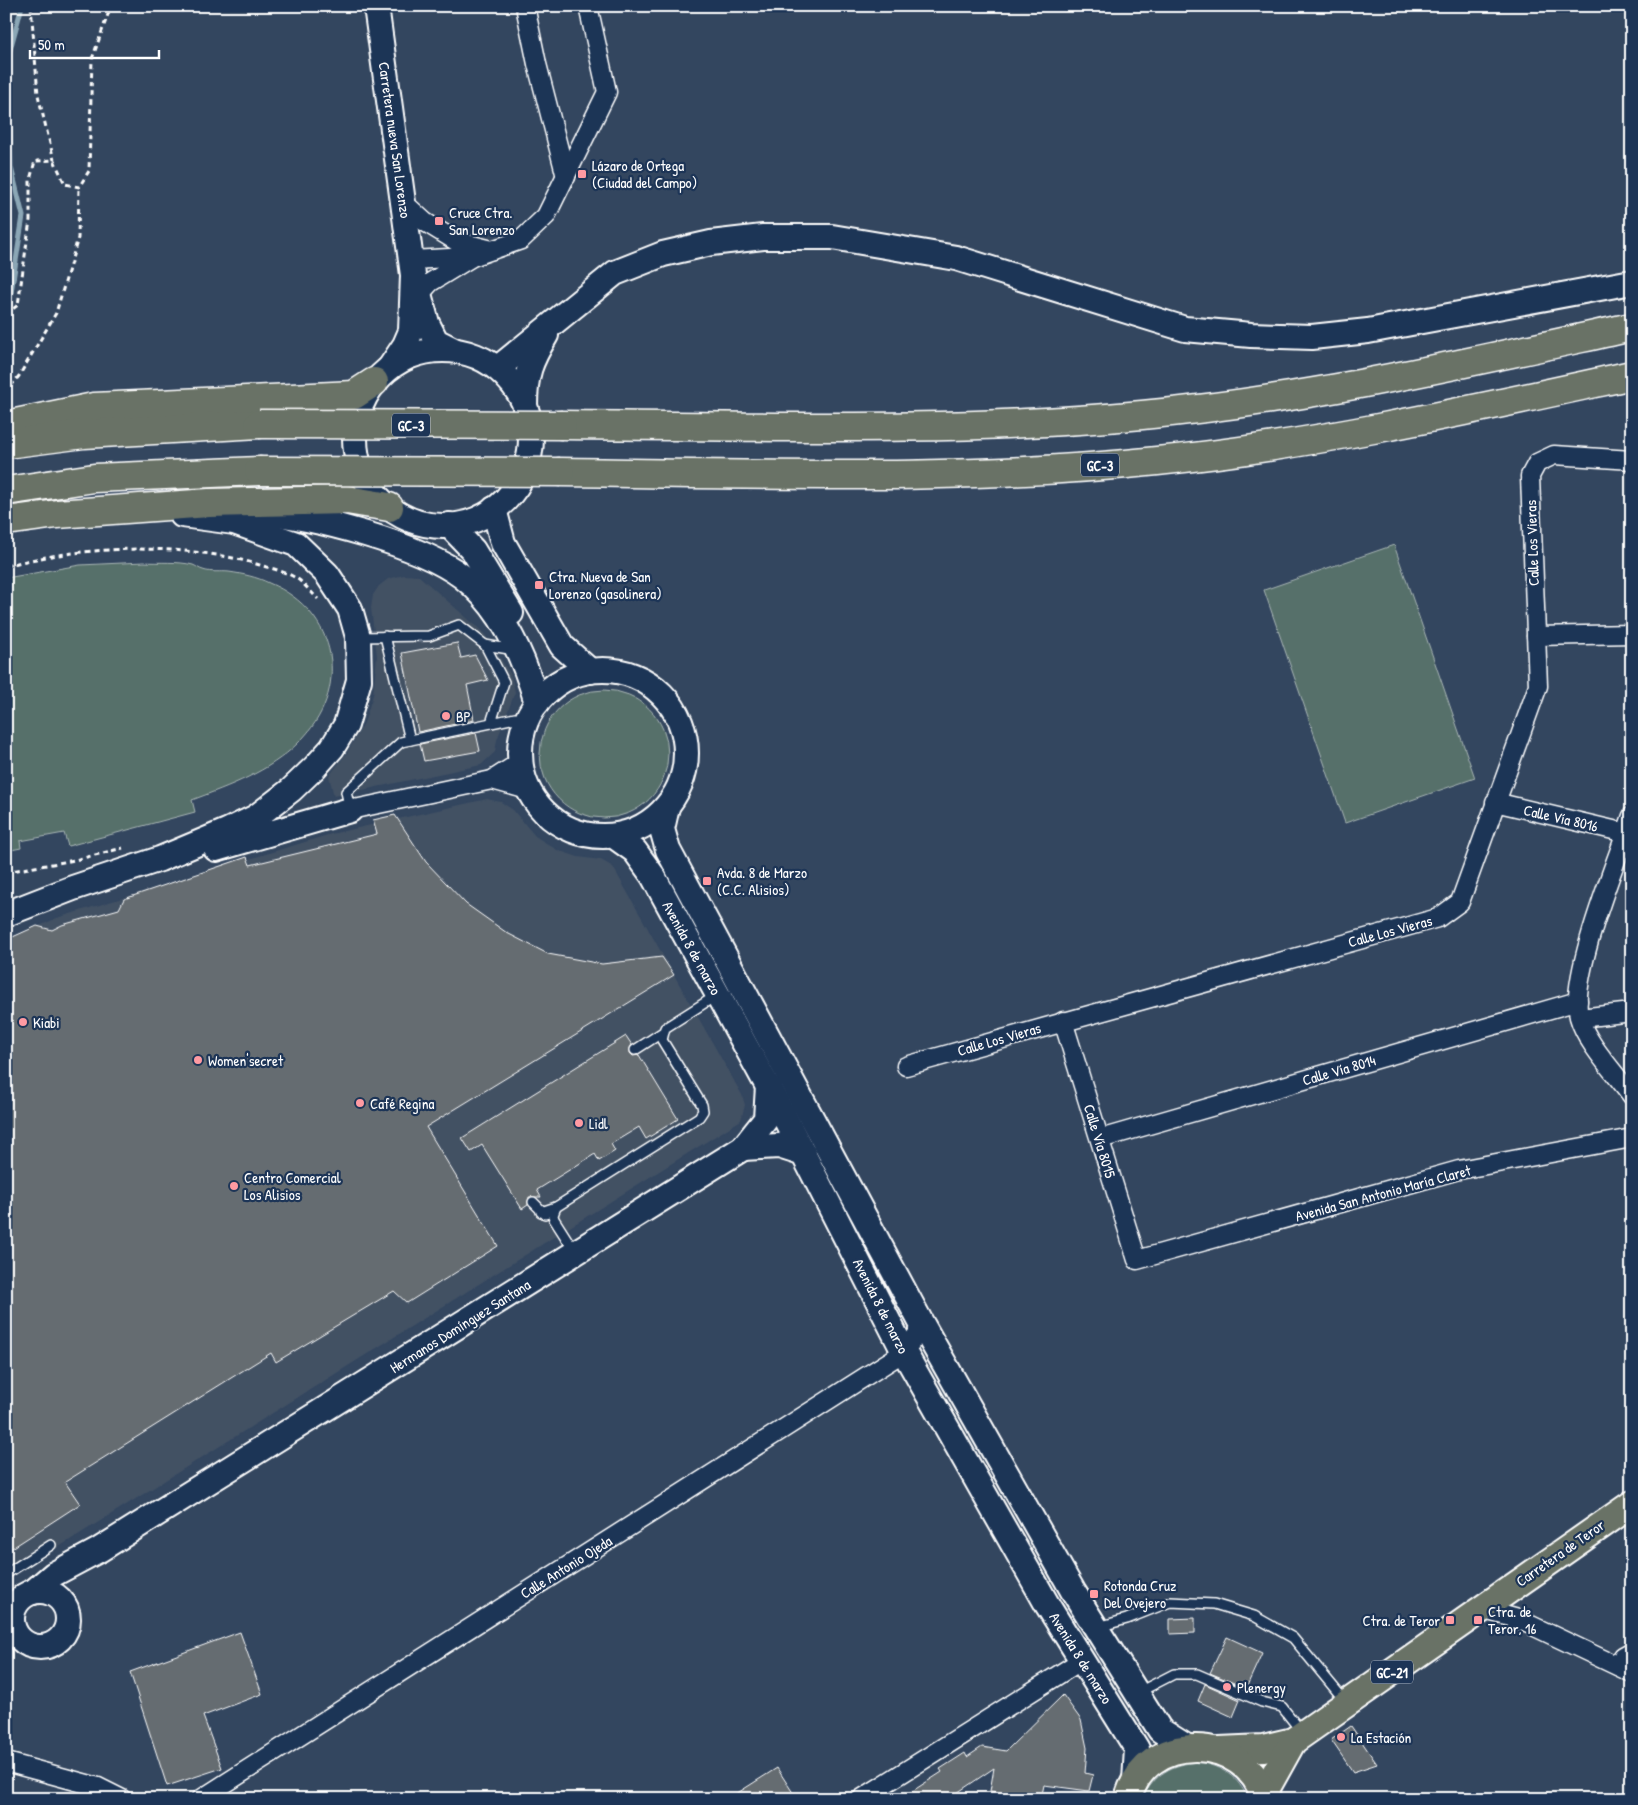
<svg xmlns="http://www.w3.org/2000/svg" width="1638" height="1805" font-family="'Patrick Hand',sans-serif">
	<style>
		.built { fill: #425164 }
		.green { fill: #566f6b; stroke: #aab7b5 }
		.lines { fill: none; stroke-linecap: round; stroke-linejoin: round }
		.stream { stroke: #8ca7b6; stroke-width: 5 }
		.building { fill: #656c71; stroke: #fff }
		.lane-casing { stroke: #fff; stroke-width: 12 }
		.street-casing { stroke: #fff; stroke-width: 21 }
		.secondary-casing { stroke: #fff; stroke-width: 28 }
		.primary-casing { stroke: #fff; stroke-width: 30 }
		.highway-casing { stroke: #fff; stroke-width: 31 }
		.path { stroke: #fff; stroke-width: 3; stroke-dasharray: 5 4; stroke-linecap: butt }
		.lane { stroke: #1d3557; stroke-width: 9 }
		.street { stroke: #1d3557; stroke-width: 18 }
		.secondary { stroke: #1d3557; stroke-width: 24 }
		.primary { stroke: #697266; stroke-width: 26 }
		.highway { stroke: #697266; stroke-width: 28 }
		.highway-bridge-casing { stroke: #fff; stroke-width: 31; stroke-linecap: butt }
		.highway-bridge { stroke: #697266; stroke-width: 28 }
		.poi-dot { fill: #ff9aa2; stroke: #1d3557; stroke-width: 2 }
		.labels { text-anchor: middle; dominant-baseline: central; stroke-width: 4.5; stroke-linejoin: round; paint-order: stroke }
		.shield { fill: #1d3557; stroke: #bbc2cd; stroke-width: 1 }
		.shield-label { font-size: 14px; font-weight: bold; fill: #fff }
		.street-label { font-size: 15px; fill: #fff; stroke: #1d3557 }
		.poi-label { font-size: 15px; fill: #fff; stroke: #1d3557; text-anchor: start }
	</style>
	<rect width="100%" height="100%" fill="#33465f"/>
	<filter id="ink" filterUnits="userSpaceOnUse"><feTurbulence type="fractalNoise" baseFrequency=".02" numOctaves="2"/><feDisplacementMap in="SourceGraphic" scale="10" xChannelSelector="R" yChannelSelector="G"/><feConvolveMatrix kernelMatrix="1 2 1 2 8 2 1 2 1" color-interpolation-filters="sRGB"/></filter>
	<g filter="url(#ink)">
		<g class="built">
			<path d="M 404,575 L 419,576 L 484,633 L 511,675 L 515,692 L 497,740 L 495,752 L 481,765 L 334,796 L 329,776 L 347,753 L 364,723 L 373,695 L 377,656 L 371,608 L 373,595 L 379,586 L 388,579 Z"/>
			<path d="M 487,799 L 501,802 L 513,810 L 535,836 L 557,850 L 578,857 L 601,860 L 613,867 L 742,1095 L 745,1105 L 741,1120 L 6,1580 L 6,941 L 57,918 L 331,834 Z"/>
		</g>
		<g class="green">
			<path d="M 1394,545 L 1475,778 L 1345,823 L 1264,590 Z"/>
			<path d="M 144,562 C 159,563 178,561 193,565 C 196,566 199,569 203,570 C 211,573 221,571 229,572 C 243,574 257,577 269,583 C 339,612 352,691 298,743 C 269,772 229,786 192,800 L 195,812 L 68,846 L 64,833 L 20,841 L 21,848 L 6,851 L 6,578 L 80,565 Z"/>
			<circle cx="604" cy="754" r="64"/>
			<path d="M 1199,1762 C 1222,1767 1238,1776 1248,1799 L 1142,1799 C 1155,1774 1171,1764 1199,1762 Z"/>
		</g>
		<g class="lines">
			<path class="stream" d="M 6,325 L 23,216 L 11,167 L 8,57 L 22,6"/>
		</g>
		<g class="building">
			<path d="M 457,643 L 461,658 L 475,655 L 488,680 L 467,685 L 474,720 L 418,732 L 402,653 Z"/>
			<path d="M 476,733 L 480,751 L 424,761 L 420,744 Z"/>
			<path d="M 395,815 L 426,862 L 466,904 L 507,933 L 548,954 L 602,964 L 662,957 L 674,975 L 426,1127 L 498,1246 L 407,1303 L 394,1291 L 276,1362 L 271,1353 L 65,1482 L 80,1504 L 6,1552 L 6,940 L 37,926 L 52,930 L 62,925 L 119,909 L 124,899 L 247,857 L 250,865 L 377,834 L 373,820 Z"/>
			<path d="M 626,1036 L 632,1045 L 630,1053 L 633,1056 L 639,1055 L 678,1119 L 646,1139 L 639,1127 L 611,1144 L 615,1151 L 599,1161 L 595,1154 L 537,1190 L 541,1197 L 529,1197 L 528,1205 L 522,1209 L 482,1145 L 471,1152 L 462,1138 Z"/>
			<path d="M 1195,1618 L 1195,1633 L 1170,1634 L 1170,1619 Z"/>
			<path d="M 240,1632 L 262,1694 L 203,1716 L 222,1768 L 167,1786 L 130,1672 Z"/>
			<path d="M 1227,1637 L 1262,1653 L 1246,1688 L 1210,1673 Z"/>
			<path d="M 1205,1684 L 1240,1700 L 1233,1717 L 1198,1701 Z"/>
			<path d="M 1063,1695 L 1081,1720 L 1087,1748 L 1085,1773 L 1093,1775 L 1089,1791 L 1044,1785 L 1041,1799 L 1037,1799 L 990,1791 L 994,1768 L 948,1799 L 900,1799 L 942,1772 L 940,1769 L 965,1753 L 967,1757 L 982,1747 L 1006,1751 Z"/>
			<path d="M 1351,1726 L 1377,1764 L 1353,1772 L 1331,1740 Z"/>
			<path d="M 777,1768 L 797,1799 L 728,1799 Z"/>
		</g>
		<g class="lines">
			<g class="lane-casing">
				<g id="lane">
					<path d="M 385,636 L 410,740"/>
					<path d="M 359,637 L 429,636 L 459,625 L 485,645 L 504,682 L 491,723"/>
					<path d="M 485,645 L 515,650"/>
					<path d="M 350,809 L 346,792 L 401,742 L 515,718 L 527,720"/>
					<path d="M 635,1050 L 663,1032"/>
					<path d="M 533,1202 L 545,1214"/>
					<path d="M 556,1207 L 553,1215 L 554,1219 L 575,1252"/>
					<path d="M 541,1212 L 556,1207 L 699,1117 L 703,1111 L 702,1105 L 662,1040 L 665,1028 L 717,995"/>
					<path d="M 6,1574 L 51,1545"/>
					<path d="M 1098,1627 L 1127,1619 L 1170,1602 L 1214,1604 L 1254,1616 L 1293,1638 L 1345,1701"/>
					<path d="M 1137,1693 L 1174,1674 L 1197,1674 L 1262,1702 L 1282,1707 L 1301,1731"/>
				</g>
			</g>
			<g class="street-casing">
				<g id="street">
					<path d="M 525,6 L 537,64 L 566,177"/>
					<path d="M 403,202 L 425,222 L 456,241 L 492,250"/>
					<path d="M 411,260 L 469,257"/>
					<path d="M 419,295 L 431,282 L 472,257 L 521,240 L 546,216 L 607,92 L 588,6"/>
					<path d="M 1536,636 L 1632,634"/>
					<path d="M 492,780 L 528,790"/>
					<path d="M 1495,802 L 1626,833"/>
					<path d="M 350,810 L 492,780 L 520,762"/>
					<path d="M 1632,816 C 1617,860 1569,976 1579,1017 C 1586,1043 1616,1074 1632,1096"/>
					<path d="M 1580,1018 L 1632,1012"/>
					<path d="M 1063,1021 L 1137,1260 L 1459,1170 L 1632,1138"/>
					<path d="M 906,1066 L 1438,918 L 1460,902 L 1538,686 L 1530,476 L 1537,463 L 1554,455 L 1632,460"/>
					<path d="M 1100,1139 L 1578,1001"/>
					<path d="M 1481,1609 L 1518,1619 L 1632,1673"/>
					<path d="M 1618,1666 L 1623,1656 L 1632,1651"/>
					<path d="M 6,1762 L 98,1787 L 122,1799"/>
					<path d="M 201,1799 L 904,1352 L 923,1326"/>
					<path d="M 861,1799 L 1082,1660"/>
				</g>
			</g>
			<g class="secondary-casing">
				<g id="secondary">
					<path d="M 376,6 L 413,275 L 411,331 L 405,345 L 391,366"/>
					<path d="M 419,294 L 427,323 L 436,341 L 454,350"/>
					<circle cx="443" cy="438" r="88"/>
					<path d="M 498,368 L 615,273 L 663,254 L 711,243 L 763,237 L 832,237 L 956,258 L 1185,329 L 1251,335 L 1312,337 L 1368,331 L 1632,282"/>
					<path d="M 525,406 C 525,374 530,362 546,335"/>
					<path d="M 494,509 L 503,543 L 562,646 L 590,671"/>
					<path d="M 258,512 C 312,516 420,544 463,577 C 502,607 524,657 537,703"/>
					<path d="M 449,525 L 473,550 L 511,613"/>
					<circle cx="603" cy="753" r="83"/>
					<path d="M 667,807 L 662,829 L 668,850 L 923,1326 L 1073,1591 L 1160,1730 L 1187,1747"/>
					<path d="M 614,836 L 635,851 L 653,876 L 783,1114 L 904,1352 L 1048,1606 L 1137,1749 L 1135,1781"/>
					<path d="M 216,849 L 350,810"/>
					<path d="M 6,914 L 73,888 L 160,859 L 227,831 L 256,817 L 291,790 L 315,767 L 332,748 L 346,725 L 359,680 L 358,637 L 350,609 L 327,574 L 296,544 L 234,522 L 182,515"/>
					<path d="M 743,1148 L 779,1146 L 804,1154"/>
					<circle cx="40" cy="1619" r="28"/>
					<path d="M 33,1592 L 54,1574 L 99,1550 L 743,1148 L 766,1119 L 768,1086"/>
				</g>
			</g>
			<g class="primary-casing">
				<g id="primary">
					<path d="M 1219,1750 L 1263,1748 L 1293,1741 L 1632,1504"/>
					<path d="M 1264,1793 L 1293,1741"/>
					<path d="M 1128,1799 C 1145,1730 1246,1732 1265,1799"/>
				</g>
			</g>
			<g class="highway-casing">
				<g id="highway">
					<path d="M 6,425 L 94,407 L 354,395 L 374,382"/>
					<path d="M 562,425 C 755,426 949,433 1142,415 C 1307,400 1470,362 1632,327"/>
					<path d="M 6,444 L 84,434 L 259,424"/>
					<path d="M 560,472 C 759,474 959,482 1157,461 C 1317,445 1475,409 1632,375"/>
					<path d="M 6,491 L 94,478 L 259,471"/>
					<path d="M 6,521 L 57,514 L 209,503 L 347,500 L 389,507"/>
				</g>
			</g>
			<g class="path">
				<path d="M 31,6 L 38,95 L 54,160"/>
				<path d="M 6,314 L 18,305 L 30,220 L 30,180 L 35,161 L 54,160 L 65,184 L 79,187 L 89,171 L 92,59 L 111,6"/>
				<path d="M 6,325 L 10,313"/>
				<path d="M 11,386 L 19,376 L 56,313 L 78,238 L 79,187"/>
				<path d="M 6,566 C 81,545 189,542 263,566 C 275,569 289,573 299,580 C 306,586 312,593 318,599"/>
				<path d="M 6,872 L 75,860 L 123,848"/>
			</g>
			<use href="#lane" class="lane"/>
			<use href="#street" class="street"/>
			<use href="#secondary" class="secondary"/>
			<use href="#primary" class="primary"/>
			<use href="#highway" class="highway"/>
			<g class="highway-bridge-casing">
				<g id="highway-bridge">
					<path d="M 259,424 L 562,425"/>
					<path d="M 259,471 L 560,472"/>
				</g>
			</g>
			<use href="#highway-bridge" class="highway-bridge"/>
		</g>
	</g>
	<g class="poi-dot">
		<rect x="577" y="169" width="10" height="10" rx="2.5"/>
		<rect x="434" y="216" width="10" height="10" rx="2.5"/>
		<rect x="534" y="580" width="10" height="10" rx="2.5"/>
		<circle cx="446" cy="716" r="5"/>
		<rect x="702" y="876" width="10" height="10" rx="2.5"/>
		<circle cx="23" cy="1022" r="5"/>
		<circle cx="198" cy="1060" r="5"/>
		<circle cx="360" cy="1103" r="5"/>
		<circle cx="579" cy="1123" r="5"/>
		<circle cx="234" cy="1186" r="5"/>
		<rect x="1089" y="1589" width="10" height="10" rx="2.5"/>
		<rect x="1445" y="1615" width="10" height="10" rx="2.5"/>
		<rect x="1473" y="1615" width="10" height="10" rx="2.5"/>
		<circle cx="1227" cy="1687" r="5"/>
		<circle cx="1341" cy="1737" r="5"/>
	</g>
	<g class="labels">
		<g class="shield">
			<rect x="392" y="413.5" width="38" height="23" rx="4"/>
			<rect x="1081" y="453.5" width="38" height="23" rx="4"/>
			<rect x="1371" y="1660.5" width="42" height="23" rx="4"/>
		</g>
		<g class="shield-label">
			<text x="411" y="425">GC-3</text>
			<text x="1100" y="465">GC-3</text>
			<text x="1392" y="1672">GC-21</text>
		</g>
		<g class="street-label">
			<text transform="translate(395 140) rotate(82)">Carretera nueva San Lorenzo</text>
			<text transform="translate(1532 543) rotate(-92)">Calle Los Vieras</text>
			<text transform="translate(1561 818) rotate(13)">Calle Vía 8016</text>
			<text transform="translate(1390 931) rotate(-15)">Calle Los Vieras</text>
			<text transform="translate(692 948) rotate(61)">Avenida 8 de marzo</text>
			<text transform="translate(999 1039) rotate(-16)">Calle Los Vieras</text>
			<text transform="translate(1339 1070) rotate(-16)">Calle Vía 8014</text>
			<text transform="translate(1100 1141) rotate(73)">Calle Vía 8015</text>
			<text transform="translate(1383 1193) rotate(-15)">Avenida San Antonio María Claret</text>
			<text transform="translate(881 1306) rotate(63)">Avenida 8 de marzo</text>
			<text transform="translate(460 1326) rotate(-32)">Hermanos Domínguez Santana</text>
			<text transform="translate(1560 1553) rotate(-35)">Carretera de Teror</text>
			<text transform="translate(566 1567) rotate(-32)">Calle Antonio Ojeda</text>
			<text transform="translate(1081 1658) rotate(58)">Avenida 8 de marzo</text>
		</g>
		<g class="poi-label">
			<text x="592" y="165">Lázaro de Ortega<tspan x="592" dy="17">(Ciudad del Campo)</tspan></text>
			<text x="449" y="212">Cruce Ctra.<tspan x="449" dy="17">San Lorenzo</tspan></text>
			<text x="549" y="576">Ctra. Nueva de San<tspan x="549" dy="17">Lorenzo (gasolinera)</tspan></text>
			<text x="456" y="716">BP</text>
			<text x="717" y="872">Avda. 8 de Marzo<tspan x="717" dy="17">(C.C. Alisios)</tspan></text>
			<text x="33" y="1022">Kiabi</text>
			<text x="208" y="1060">Women'secret</text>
			<text x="370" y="1103">Café Regina</text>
			<text x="589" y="1123">Lidl</text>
			<text x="244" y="1177">Centro Comercial<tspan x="244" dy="17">Los Alisios</tspan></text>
			<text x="1104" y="1585">Rotonda Cruz<tspan x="1104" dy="17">Del Ovejero</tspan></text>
			<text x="1488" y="1611">Ctra. de<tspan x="1488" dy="17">Teror, 16</tspan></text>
			<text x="1440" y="1620" text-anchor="end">Ctra. de Teror</text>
			<text x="1237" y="1687">Plenergy</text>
			<text x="1351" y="1737">La Estación</text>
		</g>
	</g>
	<rect width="1638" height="1805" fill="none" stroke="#1d3557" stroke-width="25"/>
	<rect x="12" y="12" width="1613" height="1780" fill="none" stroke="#fff" stroke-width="2" filter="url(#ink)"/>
	<path d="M30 50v8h129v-8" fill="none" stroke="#ffffff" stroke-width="2.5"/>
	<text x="38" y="50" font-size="15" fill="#ffffff" stroke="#1d3557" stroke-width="4" paint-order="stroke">50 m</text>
</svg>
